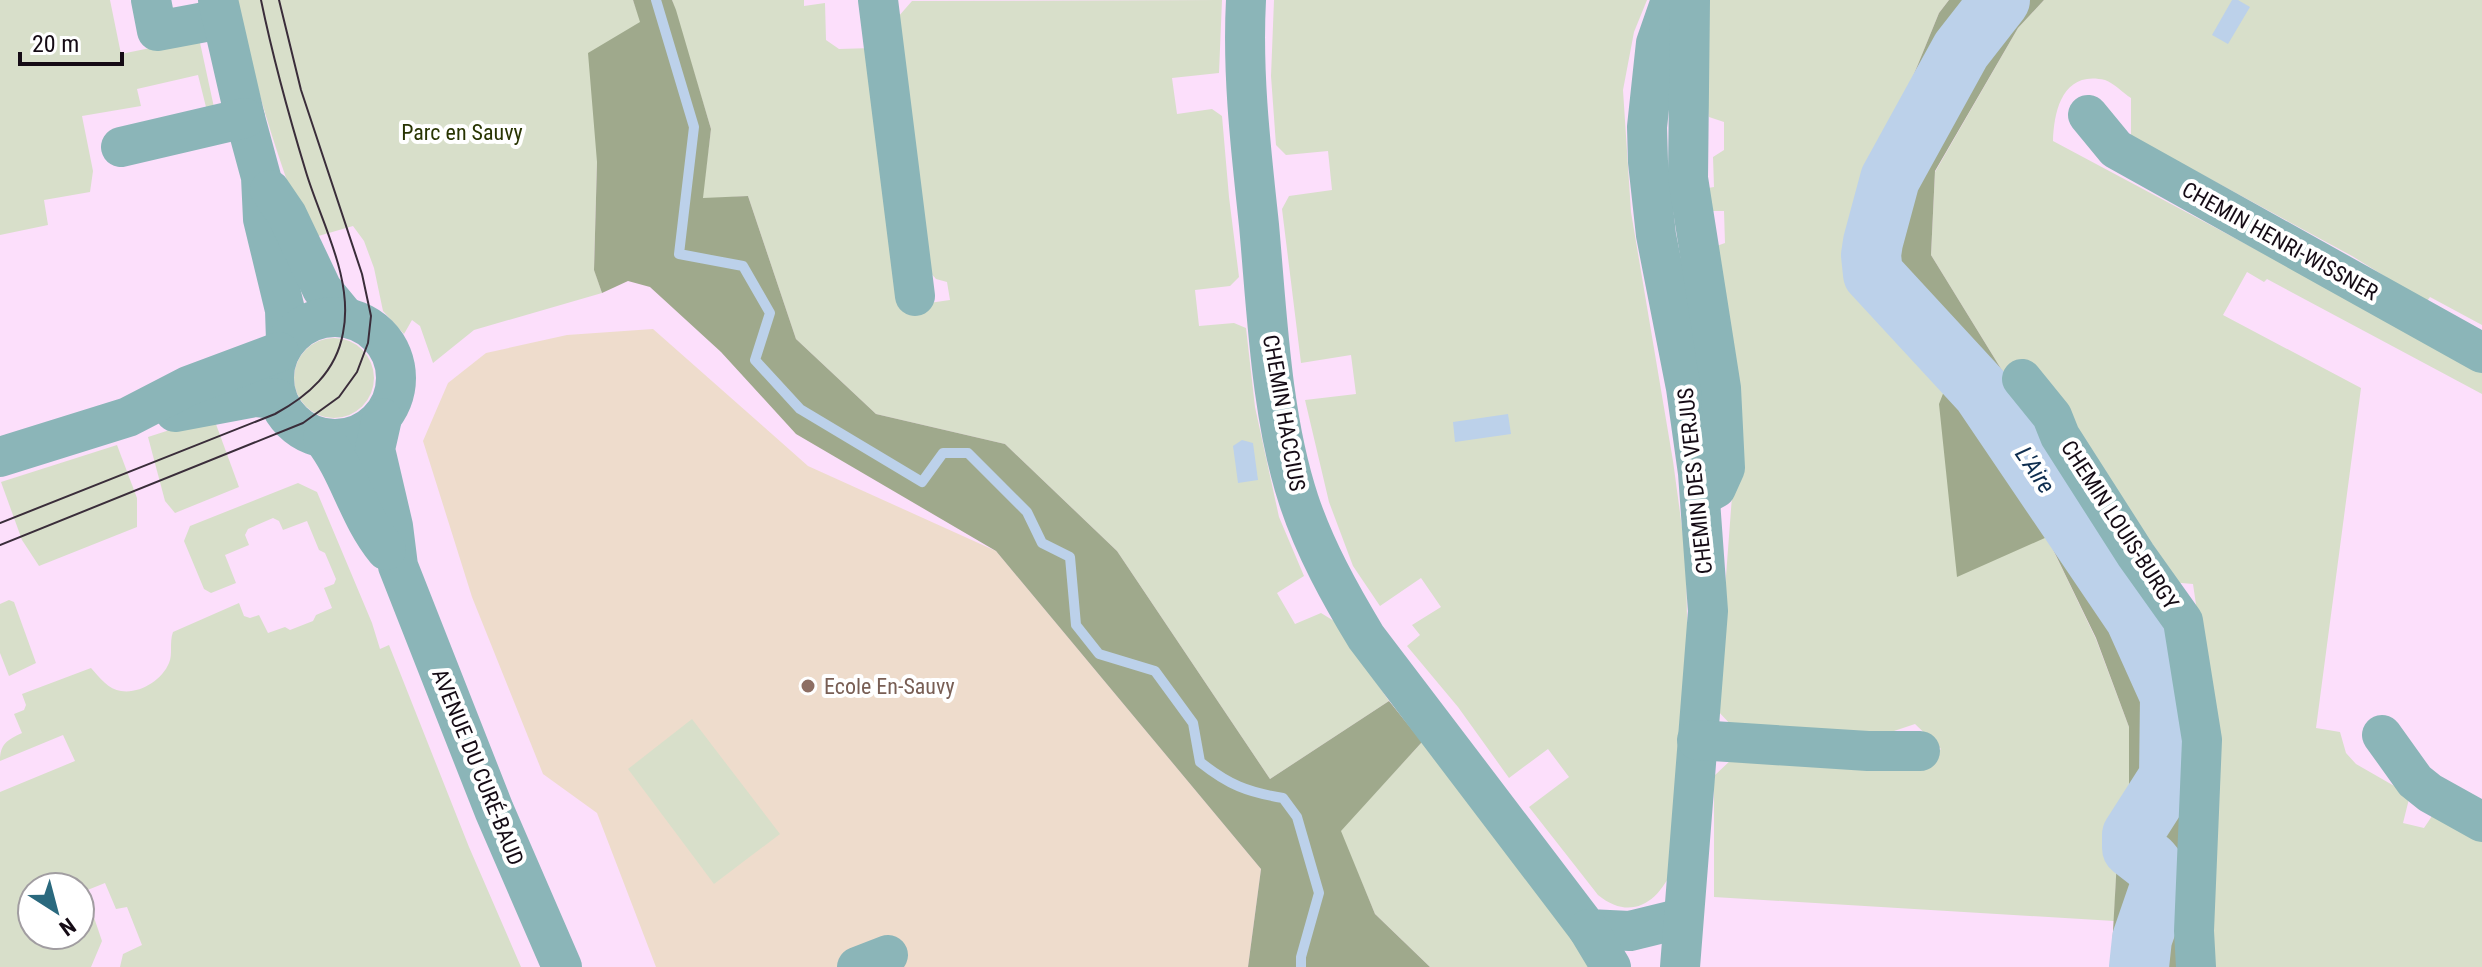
<svg xmlns="http://www.w3.org/2000/svg" width="2482" height="967" font-family="'Roboto Condensed',sans-serif">
	<style>
		.education { fill: #eedccc }
		.green { fill: #d8dfca; fill-rule: evenodd }
		.forest { fill: #9fa98c }
		.water { fill: #bcd1ea }
		.lines { fill: none; stroke-linecap: round; stroke-linejoin: round }
		.stream { stroke: #bcd1ea; stroke-width: 10 }
		.river { stroke: #bcd1ea; stroke-width: 60 }
		.minor { stroke: #8bb5b8; stroke-width: 40 }
		.tram { stroke: #3a2d3a; stroke-width: 2 }
		.education-dot { fill: #8d6e63; stroke: #fff; stroke-width: 3 }
		.labels { text-anchor: middle; dominant-baseline: central; stroke-width: 8; stroke-linejoin: round; paint-order: stroke }
		.park-label { font-size: 22px; fill: #283402; stroke: #fff }
		.street-label { font-size: 22px; fill: #150b15; stroke: #fff }
		.education-label { font-size: 22px; fill: #785e54; stroke: #fff; text-anchor: start }
		.water-label { font-size: 24px; font-style: italic; fill: #0e2d4f; stroke: #fff }
	</style>
	<rect width="100%" height="100%" fill="#fcdffb"/>
	<path class="education" d="M 653,329 L 808,466 L 996,551 L 1261,869 L 1248,967 L 656,967 L 597,813 L 543,774 L 472,597 L 423,441 L 448,383 L 486,353 L 567,335 Z"/>
	<g class="green">
		<path d="M 0,0 L 110,0 L 121,54 L 199,38 L 215,112 L 206,107 L 198,75 L 137,89 L 141,106 L 82,116 L 93,171 L 90,192 L 44,200 L 48,225 L 0,235 Z"/>
		<path d="M 237,0 L 633,0 L 641,22 L 597,162 L 594,269 L 602,293 L 474,330 L 433,363 L 420,326 L 412,320 L 404,334 L 383,311 L 374,268 L 364,241 L 353,226 L 308,239 C 278,158 254,86 237,0 Z"/>
		<path d="M 672,0 L 804,0 L 804,6 L 825,3 L 826,40 L 839,49 L 872,48 L 901,307 L 950,300 L 947,282 L 936,279 L 928,270 L 898,17 L 912,1 L 1222,0 L 1219,73 L 1172,78 L 1177,114 L 1212,109 L 1222,116 L 1229,197 L 1239,277 L 1230,286 L 1195,290 L 1199,326 L 1234,323 L 1246,328 L 1255,407 L 1279,517 L 1304,576 L 1277,593 L 1295,624 L 1321,613 L 1334,621 L 1389,701 L 1270,779 L 1117,551 L 1005,444 L 876,414 L 796,339 L 748,196 L 702,199 L 711,129 Z"/>
		<path d="M 1274,0 L 1647,0 L 1634,32 L 1623,90 L 1631,212 L 1673,461 L 1686,557 L 1688,681 L 1673,868 C 1659,902 1631,922 1598,895 L 1529,807 L 1569,777 L 1548,749 L 1509,778 L 1458,707 L 1407,646 L 1420,635 L 1412,625 L 1441,607 L 1421,578 L 1380,606 L 1353,566 L 1329,502 L 1305,400 L 1356,394 L 1351,355 L 1301,363 L 1282,209 L 1289,196 L 1332,190 L 1328,151 L 1286,155 L 1276,145 L 1271,76 Z"/>
		<path d="M 1703,0 L 1949,0 L 1939,13 L 1855,218 L 2047,537 L 2096,639 L 2129,727 L 2129,814 L 2117,859 L 2114,921 L 1714,897 L 1714,776 L 1732,759 L 1911,770 L 1941,749 L 1915,724 L 1876,737 L 1733,727 L 1716,709 L 1736,443 L 1711,248 L 1725,243 L 1724,211 L 1708,211 L 1708,188 L 1714,187 L 1713,157 L 1724,150 L 1724,122 L 1709,117 L 1705,77 Z"/>
		<path d="M 2044,0 L 2482,0 L 2482,325 L 2430,297 L 2425,304 L 2388,282 L 2386,277 L 2352,256 L 2131,136 L 2131,98 C 2123,93 2114,83 2105,80 C 2063,70 2054,110 2053,141 L 2482,370 L 2482,394 L 2267,279 L 2264,282 L 2247,272 L 2223,315 L 2361,388 L 2316,728 L 2340,732 L 2346,753 L 2356,764 L 2410,795 L 2403,823 L 2424,828 L 2436,810 L 2482,836 L 2482,967 L 2207,967 L 2214,728 L 2193,584 L 2170,582 L 2011,385 L 1931,255 L 1935,172 L 2018,28 Z"/>
		<circle cx="334" cy="378" r="40"/>
		<path d="M 213,416 L 239,487 L 175,513 L 165,501 L 148,437 Z"/>
		<path d="M 117,445 L 137,498 L 137,527 L 39,566 L 22,540 L 1,482 Z"/>
		<path d="M 298,483 L 317,492 L 372,623 L 380,649 L 389,645 L 469,847 L 521,967 L 120,967 L 123,954 L 142,945 L 127,907 L 116,909 L 105,883 L 85,891 L 102,941 L 91,967 L 0,967 L 0,792 L 75,761 L 63,735 L 0,761 C 0,744 7,740 22,733 L 14,714 L 24,710 L 26,705 L 22,694 L 91,668 C 99,677 109,690 121,691 C 140,694 162,680 169,663 C 173,654 169,643 173,632 L 239,603 L 244,616 L 250,618 L 259,615 L 268,633 L 285,627 L 290,630 L 313,621 L 316,615 L 332,608 L 324,588 L 334,584 L 336,579 L 325,553 L 319,550 L 307,521 L 283,530 L 279,521 L 273,518 L 248,529 L 245,535 L 249,545 L 225,555 L 236,583 L 211,593 L 204,589 L 184,541 L 190,526 ZM 80,887 L 80,935 L 32,935 L 32,887 Z"/>
		<path d="M 9,600 L 14,602 L 36,663 L 9,676 L 0,653 L 0,604 Z"/>
		<path d="M 692,719 L 780,834 L 714,884 L 628,769 Z"/>
		<path d="M 1422,742 L 1593,967 L 1430,967 L 1375,914 L 1340,831 Z"/>
	</g>
	<g class="forest">
		<path d="M 633,0 L 672,0 L 676,10 L 711,129 L 703,198 L 748,196 L 796,339 L 876,414 L 1005,444 L 1117,551 L 1270,779 L 1389,701 L 1422,742 L 1341,831 L 1375,914 L 1430,967 L 1248,967 L 1261,869 L 996,551 L 796,434 L 721,352 L 650,287 L 628,281 L 602,293 L 594,270 L 597,162 L 588,53 L 640,22 Z"/>
		<path d="M 1949,0 L 2044,0 L 2018,28 L 1935,171 L 1931,255 L 2011,385 L 2178,627 L 2190,967 L 2111,967 L 2117,859 L 2129,814 L 2129,727 L 2096,638 L 2047,537 L 1957,577 L 1939,404 L 1946,386 L 1877,301 L 1864,275 L 1855,218 L 1939,13 Z"/>
	</g>
	<g class="water">
		<path d="M 2232,0 L 2238,0 L 2250,7 L 2228,44 L 2212,35 Z"/>
		<path d="M 1508,414 L 1511,434 L 1455,442 L 1453,422 Z"/>
		<path d="M 1242,440 L 1253,443 L 1258,480 L 1238,483 L 1233,446 Z"/>
	</g>
	<g class="lines">
		<path class="stream" d="M 656,0 L 694,127 L 679,254 L 743,266 L 770,313 L 755,360 L 800,409 L 922,482 L 943,453 L 968,453 L 1027,512 L 1042,543 L 1070,557 L 1076,625 L 1099,654 L 1155,671 L 1193,723 L 1200,762 C 1229,785 1247,792 1283,798 L 1297,817 L 1319,893 L 1301,957 L 1301,967"/>
		<path class="river" d="M 2000,0 L 1961,50 L 1890,179 L 1873,242 L 1871,255 L 1873,274 L 1982,392 L 2135,618 L 2170,696 L 2169,777 L 2132,835 L 2132,848 L 2150,862 L 2163,878 L 2142,939 L 2139,967"/>
		<g class="minor">
			<path d="M 151,0 L 157,31 L 221,19"/>
			<path d="M 218,0 L 245,118 L 261,177 L 263,219 L 285,310 L 286,340"/>
			<path d="M 878,0 L 915,296"/>
			<path d="M 1246,0 C 1242,75 1251,150 1259,225 C 1267,313 1271,417 1299,501 C 1315,549 1340,594 1366,637 L 1588,929 L 1630,931 L 1683,918"/>
			<path d="M 1671,0 L 1656,43 L 1647,127 L 1648,162 L 1656,235 L 1686,388 L 1698,473 L 1708,611 L 1680,967"/>
			<path d="M 1690,0 L 1688,178 L 1721,388 L 1725,468 L 1716,488 L 1700,497"/>
			<path d="M 2088,115 L 2116,149 L 2482,353"/>
			<path d="M 121,147 L 245,118"/>
			<path d="M 270,190 L 287,215 L 322,289 L 346,318"/>
			<circle cx="335" cy="378" r="61"/>
			<path d="M 2022,379 L 2052,416 L 2060,436 L 2136,555 L 2183,621 L 2202,740 L 2194,931 L 2196,967"/>
			<path d="M 175,412 L 255,397 L 277,399"/>
			<path d="M 382,418 L 375,449 L 393,526 L 398,566 L 494,810 L 562,967"/>
			<path d="M 323,438 C 350,473 358,516 386,550"/>
			<path d="M 0,457 L 128,417 L 188,386 L 279,352"/>
			<path d="M 2382,735 L 2415,781 L 2430,793 L 2482,822"/>
			<path d="M 1697,740 L 1868,751 L 1920,751"/>
			<path d="M 1588,929 L 1611,967"/>
			<path d="M 857,967 L 888,955"/>
		</g>
		<g class="tram">
			<path d="M 0,523 L 275,414 C 308,396 336,372 343,333 C 354,279 321,222 306,172 C 289,116 273,58 261,0"/>
			<path d="M 0,545 L 303,423 L 339,397 L 357,372 L 368,343 L 371,316 L 362,274 L 301,90 L 279,0"/>
		</g>
	</g>
	<circle class="education-dot" cx="808" cy="686" r="8"/>
	<g class="labels">
		<g class="park-label">
			<text x="462" y="132">Parc en Sauvy</text>
		</g>
		<g class="street-label">
			<text transform="translate(2280 241) rotate(29)">CHEMIN HENRI-WISSNER</text>
			<text transform="translate(1284 413) rotate(80)">CHEMIN HACCIUS</text>
			<text transform="translate(1695 481) rotate(-96)">CHEMIN DES VERJUS</text>
			<text transform="translate(2120 525) rotate(57)">CHEMIN LOUIS-BURGY</text>
			<text transform="translate(478 767) rotate(68)">AVENUE DU CURÉ-BAUD</text>
		</g>
		<g class="education-label">
			<text x="824" y="686">Ecole En-Sauvy</text>
		</g>
		<g class="water-label">
			<text transform="translate(2035 470) rotate(56)">L'Aire</text>
		</g>
	</g>
	<g transform="translate(56 911) rotate(144)"><circle r="38" fill="#ffffff" stroke="#a19da1" stroke-width="2"/>
	<path d="M0-6L14 30L0 20L-14 30Z" fill="#2a697e"/>
	<text y="-12" font-size="22" font-weight="bold" text-anchor="middle" fill="#150b15">N</text>
	</g>
	<path d="M20 52v12h102v-12" fill="none" stroke="#150b15" stroke-width="4"/>
	<text x="32" y="52" font-size="24" fill="#150b15" stroke="#ffffff" stroke-width="6" paint-order="stroke">20 m</text>
</svg>
